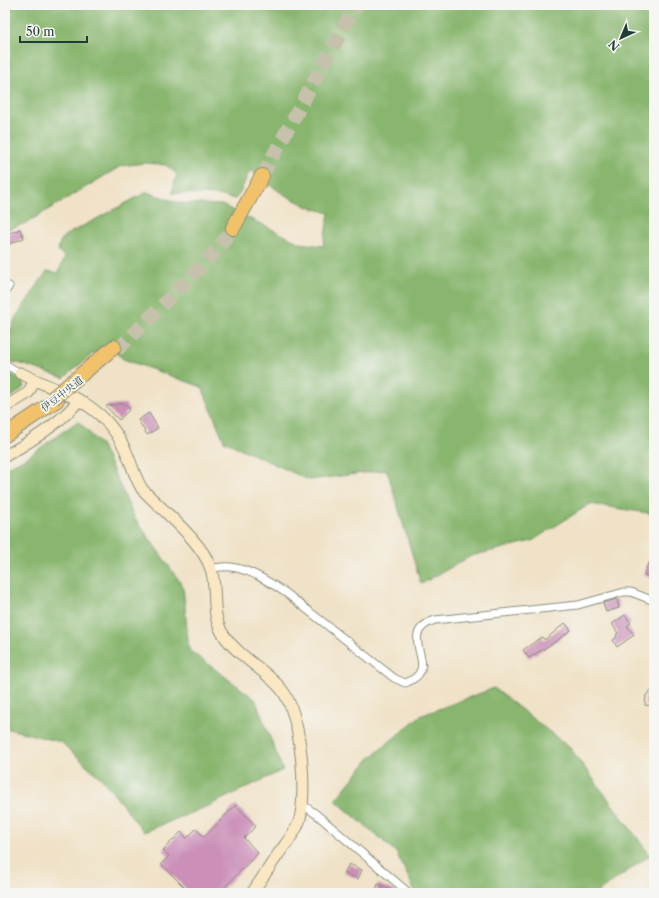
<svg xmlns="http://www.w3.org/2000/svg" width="659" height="898" font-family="'Libre Caslon Text','Noto Serif JP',serif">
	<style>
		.forest { fill: #88b66e; stroke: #547a51 }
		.building { fill: #cb8fb8 }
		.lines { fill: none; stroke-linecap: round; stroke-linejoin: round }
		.highway-tunnel { stroke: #c6c1aa; stroke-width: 14; stroke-dasharray: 14 7; stroke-linecap: butt }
		.street-casing { stroke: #88907e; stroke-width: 9 }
		.secondary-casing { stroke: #88907e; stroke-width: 13 }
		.highway-casing { stroke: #88907e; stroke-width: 16 }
		.street { stroke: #fff; stroke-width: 7 }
		.secondary { stroke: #fae7c3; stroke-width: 11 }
		.highway { stroke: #f2c26a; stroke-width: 14 }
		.highway-bridge-casing { stroke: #88907e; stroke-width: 16; stroke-linecap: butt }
		.highway-bridge { stroke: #f2c26a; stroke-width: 14 }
		.labels { text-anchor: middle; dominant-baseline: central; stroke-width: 3.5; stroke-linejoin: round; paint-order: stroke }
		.street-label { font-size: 10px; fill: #1f3d34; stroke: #f6f6f2 }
	</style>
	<rect width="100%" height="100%" fill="#f6f6f2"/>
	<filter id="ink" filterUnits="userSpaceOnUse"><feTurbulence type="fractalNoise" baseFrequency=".025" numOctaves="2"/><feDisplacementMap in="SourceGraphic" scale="8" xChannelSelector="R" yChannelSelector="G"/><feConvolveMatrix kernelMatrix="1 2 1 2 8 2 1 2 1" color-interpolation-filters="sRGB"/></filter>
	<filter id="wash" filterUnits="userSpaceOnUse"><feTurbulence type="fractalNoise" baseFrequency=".012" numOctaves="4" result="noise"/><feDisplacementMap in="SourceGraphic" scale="16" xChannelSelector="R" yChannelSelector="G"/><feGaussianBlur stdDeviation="0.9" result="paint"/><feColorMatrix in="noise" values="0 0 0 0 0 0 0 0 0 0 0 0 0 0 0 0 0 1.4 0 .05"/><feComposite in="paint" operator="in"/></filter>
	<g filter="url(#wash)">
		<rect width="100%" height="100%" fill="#f0e2c7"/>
		<g class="forest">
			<path d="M 5,5 L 654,5 L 654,514 L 590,504 L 532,541 L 471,556 L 421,584 L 387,470 L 309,480 L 224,441 L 202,387 L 123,359 L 108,345 L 91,355 L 64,378 L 22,364 L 12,362 L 5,357 L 5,344 L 16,317 L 47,271 L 58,273 L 65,257 L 58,251 L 60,242 L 64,236 L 147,192 L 179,203 L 222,205 L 300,243 L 323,246 L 329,213 L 306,206 L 280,192 L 250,170 L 240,193 L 235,199 L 218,195 L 172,193 L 177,174 L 166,165 L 145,163 L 121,166 L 26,223 L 9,229 L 5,228 Z"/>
			<path d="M 5,370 L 22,381 L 24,387 L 16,394 L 5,401 Z"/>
			<path d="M 78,421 L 102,446 L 134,517 L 183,586 L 189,650 L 255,699 L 283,770 L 208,806 L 144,832 L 102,779 L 61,742 L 5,728 L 5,468 L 26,458 Z"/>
			<path d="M 494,688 L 570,748 L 650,855 L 597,893 L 416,893 L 396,852 L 335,800 L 369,759 L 420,716 Z"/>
		</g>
		<g id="blocks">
			<g class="building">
				<path d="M 20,229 L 24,238 L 7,245 L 5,235 Z"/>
				<path d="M 118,404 L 125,404 L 130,409 L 119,420 L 106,406 Z"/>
				<path d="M 149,413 L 158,428 L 147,435 L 138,420 Z"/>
				<path d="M 648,563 L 654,565 L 654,571 L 652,578 L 644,575 Z"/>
				<path d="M 617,599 L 619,608 L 606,612 L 603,603 Z"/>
				<path d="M 625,615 L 631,623 L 627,626 L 634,635 L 617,647 L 613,640 L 617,637 L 616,635 L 618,633 L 612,624 Z"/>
				<path d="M 565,623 L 571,630 L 558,640 L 529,658 L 523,650 L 542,637 L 543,639 L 546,639 Z"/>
				<path d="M 654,689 L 654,706 L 645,705 L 646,695 Z"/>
				<path d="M 236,805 L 256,826 L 244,838 L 258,853 L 219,893 L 190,893 L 161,864 L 169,856 L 163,850 L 181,832 L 187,838 L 196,829 L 204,837 Z"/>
				<path d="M 349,864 L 362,870 L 358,879 L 344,873 Z"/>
				<path d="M 378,884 L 399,893 L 381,893 L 376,890 Z"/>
			</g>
		</g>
	</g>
	<g filter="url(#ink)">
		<use href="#blocks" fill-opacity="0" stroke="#88907e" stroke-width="1"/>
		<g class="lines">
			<g class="highway-tunnel">
				<path d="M 262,176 L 356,5"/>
				<path d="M 117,350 L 202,266 L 223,242 L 233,228"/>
			</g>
			<g class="street-casing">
				<g id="street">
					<path d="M 5,292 L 9,286"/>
					<path d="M 5,364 L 20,373"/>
					<path d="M 211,569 C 237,560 265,579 286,593 L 394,678 L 405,683 C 409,682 412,680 416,677 C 435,661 397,633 435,620 L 578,605 L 624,592 L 631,592 L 654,601"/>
					<path d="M 303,805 L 316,814 L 409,893"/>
				</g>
			</g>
			<g class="secondary-casing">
				<g id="secondary">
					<path d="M 20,373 C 62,394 101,400 124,447 C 131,461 134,476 142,489 C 163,511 202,541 211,569 C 218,590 210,614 223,634 C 238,657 265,669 282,690 C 301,714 308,794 299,822 C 295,833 286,844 279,853 C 270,866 261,880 252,893"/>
					<path d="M 5,407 L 28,393 L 35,380"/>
					<path d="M 5,456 C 30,442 62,422 79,400"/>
				</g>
			</g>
			<g class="highway-casing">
				<g id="highway">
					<path d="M 233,228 L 262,176"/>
					<path d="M 83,373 L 114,347"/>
					<path d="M 5,435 L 57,400"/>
				</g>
			</g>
			<use href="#street" class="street"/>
			<use href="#secondary" class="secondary"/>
			<use href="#highway" class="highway"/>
			<g class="highway-bridge-casing">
				<path id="highway-bridge" d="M 53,398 L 83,373"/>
			</g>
			<use href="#highway-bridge" class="highway-bridge"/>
		</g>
	</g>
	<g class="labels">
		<g class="street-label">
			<text transform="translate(62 394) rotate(-38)">伊豆中央道</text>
		</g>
	</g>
	<rect width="659" height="898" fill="none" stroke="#f6f6f2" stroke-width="20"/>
	<g transform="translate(621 38) rotate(224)" stroke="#f6f6f2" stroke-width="3" paint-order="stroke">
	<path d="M0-3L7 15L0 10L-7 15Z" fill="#1f3d34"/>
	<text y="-6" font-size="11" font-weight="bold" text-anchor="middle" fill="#1f3d34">N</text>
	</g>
	<path d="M20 36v6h67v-6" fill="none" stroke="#1f3d34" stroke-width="2"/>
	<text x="26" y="36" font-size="12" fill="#1f3d34" stroke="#f6f6f2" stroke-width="3" paint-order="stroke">50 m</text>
</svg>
